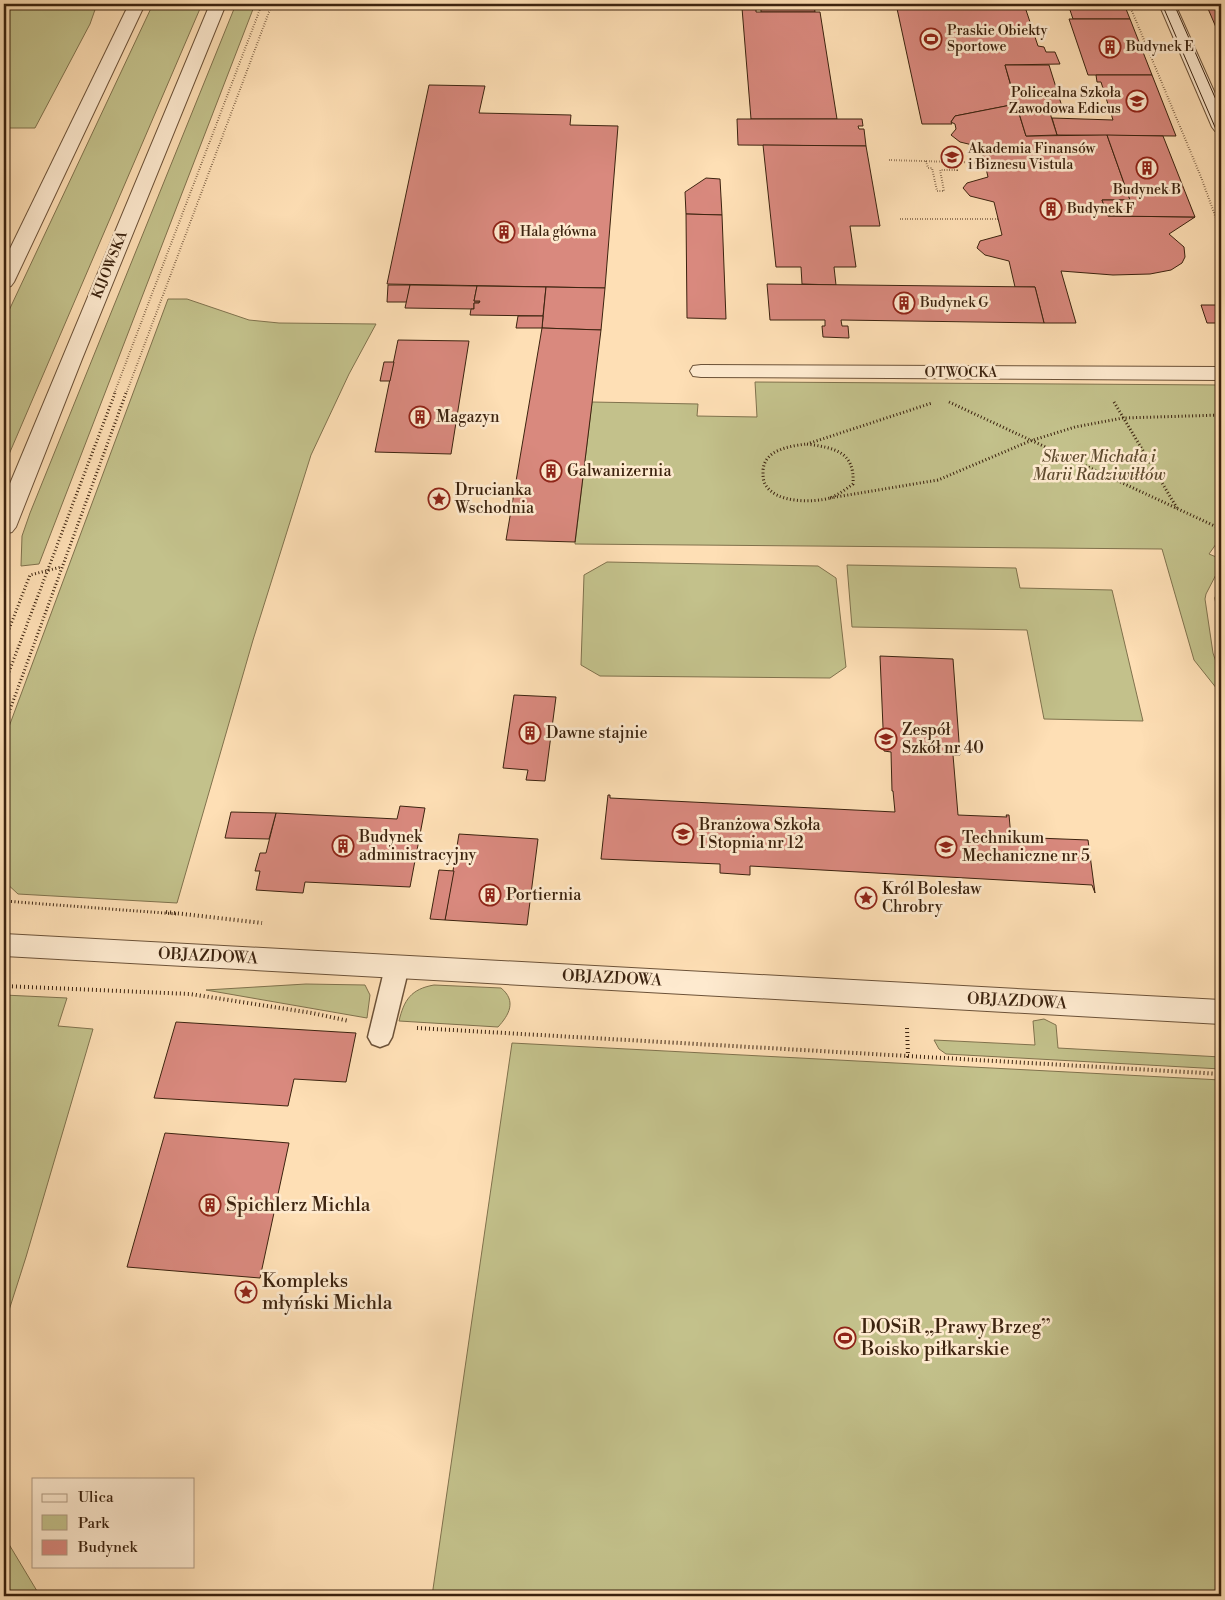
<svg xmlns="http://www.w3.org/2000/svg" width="1225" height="1600" font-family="'Libre Bodoni',serif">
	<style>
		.green { fill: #c3c18b; stroke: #80724d }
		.building { fill: #d9897e; stroke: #3c230f }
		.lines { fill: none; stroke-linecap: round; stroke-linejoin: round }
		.service-casing { stroke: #6c5238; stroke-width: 3 }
		.minor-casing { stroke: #6c5238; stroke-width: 2 }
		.tertiary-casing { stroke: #6c5238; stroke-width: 2 }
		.path-far2 { stroke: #3c230f; stroke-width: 2; stroke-dasharray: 0.5 2; stroke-linecap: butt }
		.path-far1 { stroke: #3c230f; stroke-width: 3; stroke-dasharray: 1 2.5; stroke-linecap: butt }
		.path { stroke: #3c230f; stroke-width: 4; stroke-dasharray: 1 3; stroke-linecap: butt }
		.service { fill: #feeacf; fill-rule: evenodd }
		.minor { fill: #feeacf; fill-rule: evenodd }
		.tertiary { fill: #feeacf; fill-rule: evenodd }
		.tram { stroke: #3c230f; stroke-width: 1 }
		.labels { text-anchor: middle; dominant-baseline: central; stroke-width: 5; stroke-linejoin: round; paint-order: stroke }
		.far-poi-label { font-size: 14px; fill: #3c230f; stroke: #feeacf; text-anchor: start }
		.far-street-label { font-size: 14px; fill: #3c230f; stroke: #feeacf }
		.poi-label { font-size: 16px; fill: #3c230f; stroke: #feeacf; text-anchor: start }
		.park-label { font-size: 16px; font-style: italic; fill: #5e4a2e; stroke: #feeacf }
		.street-label { font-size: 16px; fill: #3c230f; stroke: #feeacf }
		.near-poi-label { font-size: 19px; fill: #3c230f; stroke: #feeacf; text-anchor: start }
	</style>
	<rect width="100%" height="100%" fill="#fedfb5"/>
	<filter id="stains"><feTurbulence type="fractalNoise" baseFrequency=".004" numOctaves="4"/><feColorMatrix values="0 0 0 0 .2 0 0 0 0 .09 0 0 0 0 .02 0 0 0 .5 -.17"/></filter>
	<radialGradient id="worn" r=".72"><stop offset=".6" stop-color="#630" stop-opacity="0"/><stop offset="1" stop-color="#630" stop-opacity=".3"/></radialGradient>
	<g class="green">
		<path d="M 4,4 L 97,4 L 90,24 L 35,128 L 4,128 Z"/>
		<path d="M 153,4 L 202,4 L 4,466 L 4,321 Z"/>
		<path d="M 236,4 L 255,4 L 39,564 L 21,566 L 22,536 L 30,513 Z"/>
		<path d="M 168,299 L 187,299 L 249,320 L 279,323 L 376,324 L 349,374 L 311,455 L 253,640 L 177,903 L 18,894 L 4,881 L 4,745 L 7,732 Z"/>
		<path d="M 755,382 L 1221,385 L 1221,537 L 1209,554 L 1221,559 L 1221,565 L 1206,594 L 1205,599 L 1213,653 L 1221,677 L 1221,694 L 1194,660 L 1162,549 L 575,544 L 592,402 L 698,404 L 697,416 L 757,417 Z"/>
		<path d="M 607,562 L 818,566 L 836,578 L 846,667 L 830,678 L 600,676 L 581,665 L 584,575 Z"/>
		<path d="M 847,565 L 1016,568 L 1020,588 L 1112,590 L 1143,721 L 1044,719 L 1027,630 L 852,627 Z"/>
		<path d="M 306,984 L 365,985 L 370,995 L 367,1018 L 206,990 Z"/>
		<path d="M 434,985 L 501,988 C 517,1001 509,1015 498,1027 L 399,1021 C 404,1000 411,989 434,985 Z"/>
		<path d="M 4,995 L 67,998 L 58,1026 L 93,1029 L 26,1257 L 4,1326 Z"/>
		<path d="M 1044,1019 L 1056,1025 L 1058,1048 L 1221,1057 L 1221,1069 L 946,1054 L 939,1049 L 934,1040 L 1035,1045 L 1033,1021 Z"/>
		<path d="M 512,1043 L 1221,1080 L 1221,1596 L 432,1596 Z"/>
		<path d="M 4,1536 L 40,1596 L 4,1596 Z"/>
	</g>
	<g class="building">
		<path d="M 761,4 L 814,4 L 815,12 L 761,12 Z"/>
		<path d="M 896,4 L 1024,4 L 1038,46 L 1044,47 L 1046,52 L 1055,52 L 1060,64 L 1005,65 L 1016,104 L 955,116 L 951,122 L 952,124 L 922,124 Z"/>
		<path d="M 1068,4 L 1124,4 L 1130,19 L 1073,19 Z"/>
		<path d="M 1206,4 L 1221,4 L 1221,39 Z"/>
		<path d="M 742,8 L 756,8 L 756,12 L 820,12 L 837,119 L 751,119 Z"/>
		<path d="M 1069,19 L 1130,19 L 1152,75 L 1088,75 Z"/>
		<path d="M 1005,65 L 1049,65 L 1064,113 L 1019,113 Z"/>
		<path d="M 1096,75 L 1152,75 L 1176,136 L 1057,135 L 1052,118 L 1113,120 L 1101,82 L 1097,82 Z"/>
		<path d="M 429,85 L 485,86 L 479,113 L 571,115 L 570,125 L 618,126 L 605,288 L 387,284 Z"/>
		<path d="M 1016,104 L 1026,136 L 1107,135 L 1130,200 L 1102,200 L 1108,216 L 1195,217 L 1169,234 L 1184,247 L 1185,257 L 1182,263 L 1171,270 L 1150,274 L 1113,275 L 1061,271 L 1076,323 L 1044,323 L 1035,287 L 1015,287 L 1009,261 L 985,255 L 977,248 L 980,241 L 1002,235 L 994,202 L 970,196 L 963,188 L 967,183 L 988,177 L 981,147 L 960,142 L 951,135 L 956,129 L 955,124 L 951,122 L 955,116 Z"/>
		<path d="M 1019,113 L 1050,113 L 1057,135 L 1026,136 Z"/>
		<path d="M 737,119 L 862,119 L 863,126 L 858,126 L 859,129 L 864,129 L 866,146 L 738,145 Z"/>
		<path d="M 1107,135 L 1163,136 L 1195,217 L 1108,216 L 1102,200 L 1130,200 Z"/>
		<path d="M 763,145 L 866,146 L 880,226 L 850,226 L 856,267 L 834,267 L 836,285 L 802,284 L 801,267 L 776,267 Z"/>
		<path d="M 706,178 L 720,179 L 722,215 L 686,214 L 685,192 Z"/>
		<path d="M 686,214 L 722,215 L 726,319 L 687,318 Z"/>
		<path d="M 767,284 L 1035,287 L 1044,323 L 841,320 L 842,326 L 848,326 L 849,338 L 823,337 L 822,326 L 825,326 L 825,320 L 770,320 Z"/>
		<path d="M 388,285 L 410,285 L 407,302 L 387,302 Z"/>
		<path d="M 410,285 L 477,286 L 474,301 L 480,301 L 479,303 L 474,303 L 474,309 L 405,308 Z"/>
		<path d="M 477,286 L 546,287 L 543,316 L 470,315 L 471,309 L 474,309 L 474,303 L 479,303 L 480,301 L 474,301 Z"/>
		<path d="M 546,287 L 605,288 L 601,330 L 542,328 Z"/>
		<path d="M 1201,305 L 1221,305 L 1221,323 L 1207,323 Z"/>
		<path d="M 518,316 L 543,316 L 542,328 L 516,328 Z"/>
		<path d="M 542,328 L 601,330 L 575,542 L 506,540 Z"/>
		<path d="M 398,340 L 469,341 L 451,454 L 375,452 Z"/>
		<path d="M 384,362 L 394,362 L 390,381 L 380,381 Z"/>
		<path d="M 880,656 L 953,659 L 960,755 L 953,755 L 958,815 L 1007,817 L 1006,815 L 1009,815 L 1011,837 L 1088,840 L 1095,893 L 1092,885 L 750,866 L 750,875 L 720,873 L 720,864 L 601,859 L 608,795 L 610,795 L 610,798 L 895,812 L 893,791 L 892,791 L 891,752 L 884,751 Z"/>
		<path d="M 514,695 L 556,697 L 545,781 L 526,780 L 528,770 L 503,768 Z"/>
		<path d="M 400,806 L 425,808 L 410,887 L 305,882 L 303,893 L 256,890 L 260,871 L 255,871 L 260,853 L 266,853 L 276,813 L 397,819 Z"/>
		<path d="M 231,812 L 276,813 L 269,839 L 225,838 Z"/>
		<path d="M 459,834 L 538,839 L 527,925 L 445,920 Z"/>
		<path d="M 439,870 L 454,871 L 445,920 L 430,919 Z"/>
		<path d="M 176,1022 L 339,1032 L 356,1033 L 346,1082 L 294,1079 L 288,1106 L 154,1098 Z"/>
		<path d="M 165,1133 L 289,1143 L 260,1278 L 127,1267 Z"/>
	</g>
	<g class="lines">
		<g class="service-casing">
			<path id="service" d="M 397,958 L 405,961 L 409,967 L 392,1037 L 388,1044 L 380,1047 L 372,1044 L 368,1037 L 385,967 L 389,961 Z"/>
		</g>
		<g class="minor-casing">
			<g id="minor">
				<path d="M 1159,4 L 1175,4 L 1221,107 L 1221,132 L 1215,131 L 1212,127 Z"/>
				<path d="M 701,365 L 1221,367 L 1221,380 L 701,377 L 693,376 L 690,371 L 693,366 Z"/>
				<path d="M 4,934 L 1221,1000 L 1221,1024 L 4,956 Z"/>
			</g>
		</g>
		<g class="tertiary-casing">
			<g id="tertiary">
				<path d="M 129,4 L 145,4 L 14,282 L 11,286 L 4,288 L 4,261 Z"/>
				<path d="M 210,4 L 226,4 L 82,359 L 16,527 L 12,532 L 4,534 L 4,498 Z"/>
			</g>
		</g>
		<g class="path-far2">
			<path d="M 1129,4 L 1201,177 L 1221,232"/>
			<path d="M 889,160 L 985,163"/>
			<path d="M 926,161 L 928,168 L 932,168 L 937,191 L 944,191 L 940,170 L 957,170 L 955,161"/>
			<path d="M 900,219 L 998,219"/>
			<path d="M 114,394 L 262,4"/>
			<path d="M 126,394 L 272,4"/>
		</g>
		<g class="path-far1">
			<path d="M 949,402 L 1221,529"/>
			<path d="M 1114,402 L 1177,508"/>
			<path d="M 810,443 L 932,403"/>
			<path d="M 807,444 C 834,448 855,451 853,484 C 846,489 838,495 830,498 C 812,503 775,503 765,484 C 763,480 763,476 763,472 C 763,450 789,446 807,444 Z"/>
			<path d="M 830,498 L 938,480 L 1030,441 L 1075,427 L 1123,418 L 1221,415"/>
			<path d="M 4,642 L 30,575 L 61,567"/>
			<path d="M 4,685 L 115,393"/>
			<path d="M 4,726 L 126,393"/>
			<path d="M 4,901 L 177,914"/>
		</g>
		<g class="path">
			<path d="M 166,912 L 262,923"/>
			<path d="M 4,986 L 190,994 L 312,1013 L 349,1021"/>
			<path d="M 417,1028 L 908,1056"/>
			<path d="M 907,1028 L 908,1056 L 1221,1074"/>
		</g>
		<use href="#service" class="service"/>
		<use href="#minor" class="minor"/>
		<use href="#tertiary" class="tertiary"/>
		<g class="tram">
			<path d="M 1162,4 L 1221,141"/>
			<path d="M 1174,4 L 1221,111"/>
			<path d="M 1221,578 L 1215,598 L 1221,643"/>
		</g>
	</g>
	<defs>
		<g id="stadium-ring" transform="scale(1.125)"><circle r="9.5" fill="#feeacf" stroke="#8f2418" stroke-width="1.5"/><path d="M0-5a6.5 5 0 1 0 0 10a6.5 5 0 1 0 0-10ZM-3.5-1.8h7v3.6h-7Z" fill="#8f2418"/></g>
		<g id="building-ring" transform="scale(1.125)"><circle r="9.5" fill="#feeacf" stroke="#8f2418" stroke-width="1.5"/><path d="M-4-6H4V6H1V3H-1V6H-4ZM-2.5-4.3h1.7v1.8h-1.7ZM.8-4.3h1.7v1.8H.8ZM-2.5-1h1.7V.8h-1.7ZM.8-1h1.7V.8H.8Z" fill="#8f2418"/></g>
		<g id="university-ring" transform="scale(1.125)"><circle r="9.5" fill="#feeacf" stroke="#8f2418" stroke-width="1.5"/><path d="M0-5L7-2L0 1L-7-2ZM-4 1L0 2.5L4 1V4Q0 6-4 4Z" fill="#8f2418"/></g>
		<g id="sight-ring" transform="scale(1.125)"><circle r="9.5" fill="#feeacf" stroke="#8f2418" stroke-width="1.5"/><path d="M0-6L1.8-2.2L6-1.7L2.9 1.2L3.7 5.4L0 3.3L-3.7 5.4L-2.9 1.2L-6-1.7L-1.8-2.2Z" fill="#8f2418"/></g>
		<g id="school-ring" transform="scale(1.125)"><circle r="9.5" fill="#feeacf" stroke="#8f2418" stroke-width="1.5"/><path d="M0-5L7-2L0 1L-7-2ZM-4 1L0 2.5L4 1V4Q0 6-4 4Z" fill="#8f2418"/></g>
	</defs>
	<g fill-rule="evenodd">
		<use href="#stadium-ring" x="931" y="39"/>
		<use href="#building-ring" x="1110" y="47"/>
		<use href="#university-ring" x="1137" y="101"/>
		<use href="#university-ring" x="952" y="157"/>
		<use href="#building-ring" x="1147" y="168"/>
		<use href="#building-ring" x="1051" y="209"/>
		<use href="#building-ring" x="504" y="232"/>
		<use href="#building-ring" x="904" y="303"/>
		<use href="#building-ring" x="420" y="417"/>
		<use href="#building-ring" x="551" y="471"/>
		<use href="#sight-ring" x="439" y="499"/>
		<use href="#building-ring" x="530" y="733"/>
		<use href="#school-ring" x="886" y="739"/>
		<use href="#school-ring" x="683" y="834"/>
		<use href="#building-ring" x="343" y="846"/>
		<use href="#school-ring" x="946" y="847"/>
		<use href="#building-ring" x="490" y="895"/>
		<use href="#sight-ring" x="866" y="898"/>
		<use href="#building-ring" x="210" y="1205"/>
		<use href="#sight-ring" x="246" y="1292"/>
		<use href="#stadium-ring" x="845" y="1338"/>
	</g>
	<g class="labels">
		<g class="far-poi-label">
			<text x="947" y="31">Praskie Obiekty<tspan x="947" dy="16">Sportowe</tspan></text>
			<text x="1126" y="47">Budynek E</text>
			<text x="1121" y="93" text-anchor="end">Policealna Szkoła<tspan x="1121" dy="16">Zawodowa Edicus</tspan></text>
			<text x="968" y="149">Akademia Finansów<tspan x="968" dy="16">i Biznesu Vistula</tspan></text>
			<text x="1147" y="190" text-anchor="middle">Budynek B</text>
			<text x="1067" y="209">Budynek F</text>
			<text x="520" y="232">Hala główna</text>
			<text x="920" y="303">Budynek G</text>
		</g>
		<g class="far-street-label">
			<text transform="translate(110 265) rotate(-68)">KIJOWSKA</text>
			<text x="961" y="373">OTWOCKA</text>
		</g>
		<g class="poi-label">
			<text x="436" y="417">Magazyn</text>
			<text x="567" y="471">Galwanizernia</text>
			<text x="455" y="490">Drucianka<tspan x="455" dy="18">Wschodnia</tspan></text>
			<text x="902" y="730">Zespół<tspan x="902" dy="18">Szkół nr 40</tspan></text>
			<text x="546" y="733">Dawne stajnie</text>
			<text x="699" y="825">Branżowa Szkoła<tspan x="699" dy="18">I Stopnia nr 12</tspan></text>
			<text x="359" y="837">Budynek<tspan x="359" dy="18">administracyjny</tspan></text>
			<text x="962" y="838">Technikum<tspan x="962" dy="18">Mechaniczne nr 5</tspan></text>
			<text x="882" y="889">Król Bolesław<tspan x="882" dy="18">Chrobry</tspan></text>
			<text x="506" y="895">Portiernia</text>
		</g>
		<g class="park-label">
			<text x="1099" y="457">Skwer Michała i<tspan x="1099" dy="18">Marii Radziwiłłów</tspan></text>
		</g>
		<g class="street-label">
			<text transform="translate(208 956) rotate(3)">OBJAZDOWA</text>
			<text transform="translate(612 978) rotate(3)">OBJAZDOWA</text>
			<text transform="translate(1017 1001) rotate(3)">OBJAZDOWA</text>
		</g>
		<g class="near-poi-label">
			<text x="226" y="1205">Spichlerz Michla</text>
			<text x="262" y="1281">Kompleks<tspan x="262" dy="22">młyński Michla</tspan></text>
			<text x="861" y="1327">DOSiR „Prawy Brzeg”<tspan x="861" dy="22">Boisko piłkarskie</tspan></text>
		</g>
	</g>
	<rect width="1225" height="1600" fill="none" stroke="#fedfb5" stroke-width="20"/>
	<rect x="5" y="5" width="1215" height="1590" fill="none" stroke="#3c230f" stroke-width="2.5"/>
	<rect x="10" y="10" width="1205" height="1580" fill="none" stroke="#3c230f"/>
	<rect x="32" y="1478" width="162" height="90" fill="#feeacf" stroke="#b09a82"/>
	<rect x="42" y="1494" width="25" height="8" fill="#feeacf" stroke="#b09a82"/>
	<text x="78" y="1502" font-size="15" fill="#3c230f">Ulica</text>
	<rect x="42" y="1515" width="25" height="15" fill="#c3c18b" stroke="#b09a82"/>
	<text x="78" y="1528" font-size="15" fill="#3c230f">Park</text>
	<rect x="42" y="1540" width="25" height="15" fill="#d9897e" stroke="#b09a82"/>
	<text x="78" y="1552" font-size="15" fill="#3c230f">Budynek</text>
	<rect width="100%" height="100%" filter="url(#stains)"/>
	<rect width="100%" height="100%" fill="url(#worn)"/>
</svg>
